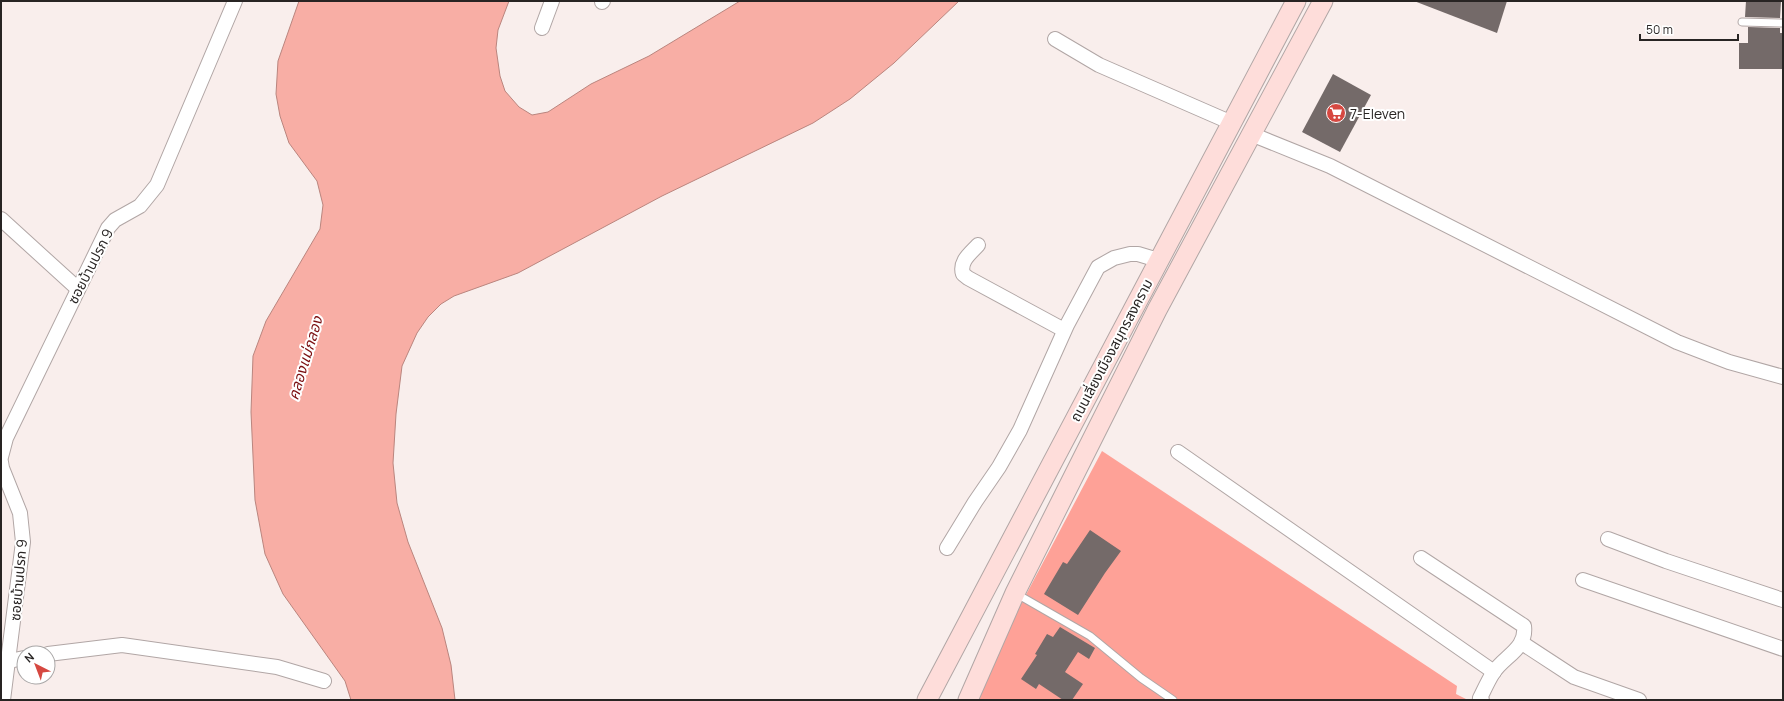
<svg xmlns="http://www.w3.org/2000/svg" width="1784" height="701" font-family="Manrope,'Noto Sans Thai',sans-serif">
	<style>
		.forest { fill: #fea197 }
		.water { fill: #f8aea5; stroke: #ba857e }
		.building { fill: #746a69 }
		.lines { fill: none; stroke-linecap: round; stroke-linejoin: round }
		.lane-casing { stroke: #b1a6a5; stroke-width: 9 }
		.street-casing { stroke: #b1a6a5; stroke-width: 16 }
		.secondary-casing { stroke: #b1a6a5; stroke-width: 21 }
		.lane { stroke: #fff; stroke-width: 7 }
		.street { stroke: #fff; stroke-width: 14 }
		.secondary { stroke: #feddda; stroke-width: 19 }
		.labels { text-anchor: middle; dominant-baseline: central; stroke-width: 4; stroke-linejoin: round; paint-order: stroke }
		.poi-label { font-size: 14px; fill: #282423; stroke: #fff; text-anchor: start }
		.street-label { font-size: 14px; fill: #282423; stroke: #fff }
		.water-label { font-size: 15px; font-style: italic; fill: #7b0f11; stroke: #fff }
	</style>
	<rect width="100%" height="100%" fill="#f9eeec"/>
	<path class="forest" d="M 1102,451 L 1457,686 L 1456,694 L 1468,700 L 978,700 L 1019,608 Z"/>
	<path class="water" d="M 299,1 L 509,1 L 498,30 L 496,48 L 500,76 L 505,91 L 519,107 L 532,115 L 548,112 L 591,84 L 649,56 L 740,1 L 959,1 L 894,63 L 850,99 L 813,123 L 662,196 L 518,273 L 454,296 L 441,304 L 428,317 L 417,333 L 402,366 L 396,414 L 393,463 L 397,503 L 408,542 L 442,628 L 451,665 L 455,700 L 351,700 L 345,681 L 283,594 L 265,554 L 255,500 L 251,412 L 253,356 L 266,321 L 320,229 L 323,205 L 317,181 L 289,143 L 280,116 L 276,94 L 278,61 Z"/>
	<g class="building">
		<path d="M 1414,1 L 1507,1 L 1497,33 Z"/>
		<path d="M 1746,1 L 1781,1 L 1780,18 L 1745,17 Z"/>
		<path d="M 1748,27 L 1780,28 L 1780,33 L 1783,33 L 1782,69 L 1739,69 L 1739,43 L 1748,43 Z"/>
		<path d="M 1333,74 L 1371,95 L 1340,152 L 1302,132 Z"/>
		<path d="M 1090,530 L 1121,551 L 1105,573 L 1078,615 L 1044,594 L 1063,562 L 1067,564 Z"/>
		<path d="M 1060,627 L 1095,648 L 1089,659 L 1078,652 L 1065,672 L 1083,684 L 1072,700 L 1063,700 L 1039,684 L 1036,689 L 1021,679 L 1037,655 L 1035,654 L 1047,634 L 1053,637 Z"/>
	</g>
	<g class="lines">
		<g class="lane-casing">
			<g id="lane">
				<path d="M 1742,22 L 1783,23"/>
				<path d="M 1015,593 L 1090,636 L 1141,678 L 1173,700"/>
			</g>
		</g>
		<g class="street-casing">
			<g id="street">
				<path d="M 602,2 L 603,1"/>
				<path d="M 542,28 L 552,1"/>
				<path d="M 1055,39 L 1099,65 L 1232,123"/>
				<path d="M 1251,134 L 1330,166 L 1677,342 L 1729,362 L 1783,377"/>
				<path d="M 1,219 L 78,289"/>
				<path d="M 978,245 C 971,253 959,261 963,274 L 968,278 L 1064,330"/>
				<path d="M 1178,452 L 1494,672"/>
				<path d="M 1,457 L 6,438 L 108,228 L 115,220 L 140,206 L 157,185 L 235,1"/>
				<path d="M 1,462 L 2,468 L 20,513 L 23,542 L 3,700"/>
				<path d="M 1608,539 L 1666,561 L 1783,600"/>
				<path d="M 947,548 L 975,502 L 999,467 L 1020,430 L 1067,325 L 1098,267 L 1114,258 L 1130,254 L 1138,254 L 1158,260"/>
				<path d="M 1421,558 L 1524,626 C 1527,649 1504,656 1493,673 C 1488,681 1484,690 1480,698 L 1482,700"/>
				<path d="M 1583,580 L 1783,649"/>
				<path d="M 1522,643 L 1574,677 L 1639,700"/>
				<path d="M 48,654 L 122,645 L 277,667 L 324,681"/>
				<path d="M 9,661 L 24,658"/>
			</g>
		</g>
		<g class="secondary-casing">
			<g id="secondary">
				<path d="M 927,700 L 1296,1"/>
				<path d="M 968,700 L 1015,593 L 1157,310 L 1323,1"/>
			</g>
		</g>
		<use href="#lane" class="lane"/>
		<use href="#street" class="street"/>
		<use href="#secondary" class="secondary"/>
	</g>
	<defs>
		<g id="supermarket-disc" transform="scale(1)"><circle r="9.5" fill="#d64841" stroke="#fff"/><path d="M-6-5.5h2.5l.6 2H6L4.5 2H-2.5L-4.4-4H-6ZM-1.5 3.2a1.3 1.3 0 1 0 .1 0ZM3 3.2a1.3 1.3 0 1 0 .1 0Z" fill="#fff"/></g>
	</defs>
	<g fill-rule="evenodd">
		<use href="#supermarket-disc" x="1336" y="113"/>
	</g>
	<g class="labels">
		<g class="poi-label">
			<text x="1350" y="113">7-Eleven</text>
		</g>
		<g class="street-label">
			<text transform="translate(90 266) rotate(-63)">ซอยบ้านปรก 9</text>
			<text transform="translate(1111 350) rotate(-62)">ถนนเลี่ยงเมืองสมุทรสงคราม</text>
			<text transform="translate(18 580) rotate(-85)">ซอยบ้านปรก 9</text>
		</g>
		<g class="water-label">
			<text transform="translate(305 358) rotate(-73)">คลองแม่กลอง</text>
		</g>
	</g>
	<rect width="1784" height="701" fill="none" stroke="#282423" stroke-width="4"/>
	<g transform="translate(36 665) rotate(318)"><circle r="19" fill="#ffffff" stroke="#a9a7a7"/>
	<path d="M0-3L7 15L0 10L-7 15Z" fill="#d64841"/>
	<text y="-6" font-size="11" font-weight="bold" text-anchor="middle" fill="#282423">N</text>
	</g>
	<path d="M1640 34v6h98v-6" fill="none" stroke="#282423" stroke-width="2"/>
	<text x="1646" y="34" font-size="12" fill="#282423" stroke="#ffffff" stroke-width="3" paint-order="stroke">50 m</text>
</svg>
